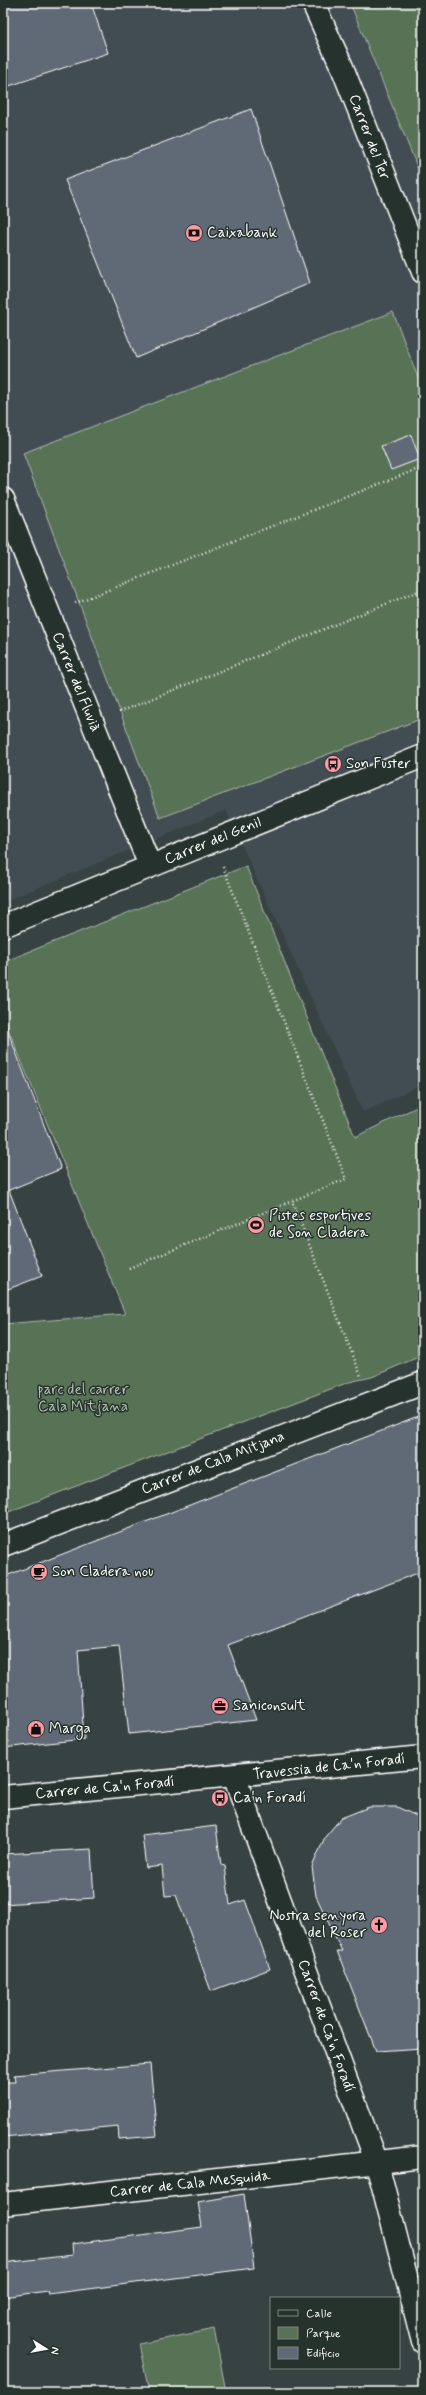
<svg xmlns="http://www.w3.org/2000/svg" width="426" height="2395" font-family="Mynerve,sans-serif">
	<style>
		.built { fill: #434e52 }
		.green { fill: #597257; stroke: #acb8ab }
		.building { fill: #606976; stroke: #fff }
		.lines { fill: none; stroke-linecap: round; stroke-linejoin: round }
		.minor-casing { stroke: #fff; stroke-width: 25 }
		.path { stroke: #fff; stroke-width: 2.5; stroke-dasharray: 1 3; stroke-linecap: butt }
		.minor { stroke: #26332d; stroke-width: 22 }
		.labels { text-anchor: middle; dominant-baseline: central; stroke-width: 3; stroke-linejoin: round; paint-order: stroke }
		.street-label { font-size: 15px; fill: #fff; stroke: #26332d }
		.poi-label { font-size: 15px; fill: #fff; stroke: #26332d; text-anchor: start }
		.park-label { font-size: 15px; fill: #b4c0b3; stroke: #26332d }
	</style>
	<rect width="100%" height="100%" fill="#374343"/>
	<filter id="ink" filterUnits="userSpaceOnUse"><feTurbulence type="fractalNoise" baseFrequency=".025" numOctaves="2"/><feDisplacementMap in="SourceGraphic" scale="8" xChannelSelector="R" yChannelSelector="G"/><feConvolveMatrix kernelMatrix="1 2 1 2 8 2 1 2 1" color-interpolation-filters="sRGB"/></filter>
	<g filter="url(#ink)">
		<path class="built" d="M 3,3 L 423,3 L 423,1084 L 363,1112 L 226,810 L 3,902 Z"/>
		<g class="green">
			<path d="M 350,3 L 423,3 L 423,181 Z"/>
			<path d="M 393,312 L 423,391 L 423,718 L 160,818 L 23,453 Z"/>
			<path d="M 246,866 L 355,1137 L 423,1104 L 423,1355 L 372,1377 L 349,1382 L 3,1514 L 3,1324 L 125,1314 L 3,1016 L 3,962 Z"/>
			<path d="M 214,2329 L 226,2392 L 149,2392 L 139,2344 Z"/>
		</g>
		<g class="building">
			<path d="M 3,3 L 91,3 L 108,53 L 3,88 Z"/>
			<path d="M 251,109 L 310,283 L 136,358 L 65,180 Z"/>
			<path d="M 411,435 L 420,459 L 391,470 L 381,446 Z"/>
			<path d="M 3,1024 L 5,1024 L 61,1169 L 9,1190 L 42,1276 L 3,1291 Z"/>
			<path d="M 423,1415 L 423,1571 L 228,1645 L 256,1720 L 129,1734 L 119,1646 L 78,1650 L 84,1739 L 3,1748 L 3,1577 Z"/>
			<path d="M 369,1807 L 397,1807 L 423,1819 L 423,2048 L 376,2051 L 337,1951 L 342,1951 L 316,1896 L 312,1867 L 325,1837 L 341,1818 Z"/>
			<path d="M 216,1826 L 221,1865 L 225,1866 L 230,1905 L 245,1900 L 270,1969 L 211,1991 L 176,1895 L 165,1896 L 162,1866 L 146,1868 L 142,1835 Z"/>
			<path d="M 91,1849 L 94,1898 L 3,1904 L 3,1854 Z"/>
			<path d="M 150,2064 L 157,2136 L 119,2139 L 118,2126 L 3,2137 L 3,2082 L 15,2082 L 14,2075 Z"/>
			<path d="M 244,2194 L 254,2268 L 48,2294 L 47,2291 L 3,2297 L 3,2263 L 73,2255 L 72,2244 L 202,2227 L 198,2202 Z"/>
		</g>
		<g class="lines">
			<g class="minor-casing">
				<g id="minor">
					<path d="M 313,3 L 342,67 L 423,272"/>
					<path d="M 3,499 L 150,866"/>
					<path d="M 3,926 L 423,756"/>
					<path d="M 3,1545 L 423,1383"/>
					<path d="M 234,1776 L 377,2163 L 423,2342"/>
					<path d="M 3,1797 L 423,1757"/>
					<path d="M 3,2204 L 423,2157"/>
				</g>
			</g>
			<g class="path">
				<path d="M 75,603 L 423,467"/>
				<path d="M 119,712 L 423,589"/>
				<path d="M 223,867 L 346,1179 L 292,1201 L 361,1376"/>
				<path d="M 129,1268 L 292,1201"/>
			</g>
			<use href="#minor" class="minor"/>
		</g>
	</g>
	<defs>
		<g id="bank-disc" transform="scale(0.9)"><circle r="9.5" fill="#ff9aa2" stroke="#26332d"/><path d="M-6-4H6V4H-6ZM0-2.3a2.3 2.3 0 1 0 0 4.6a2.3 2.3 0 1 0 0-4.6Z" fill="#111"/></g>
		<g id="bus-disc" transform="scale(0.9)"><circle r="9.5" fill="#ff9aa2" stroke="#26332d"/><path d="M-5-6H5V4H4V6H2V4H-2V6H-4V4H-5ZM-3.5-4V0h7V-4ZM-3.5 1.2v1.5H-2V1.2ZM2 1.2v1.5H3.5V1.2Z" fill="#111"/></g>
		<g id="stadium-disc" transform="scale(0.9)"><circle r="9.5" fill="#ff9aa2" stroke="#26332d"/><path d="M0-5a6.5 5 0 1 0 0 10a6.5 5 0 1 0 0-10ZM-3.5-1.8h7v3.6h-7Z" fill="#111"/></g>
		<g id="cafe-disc" transform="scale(0.9)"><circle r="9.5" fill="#ff9aa2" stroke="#26332d"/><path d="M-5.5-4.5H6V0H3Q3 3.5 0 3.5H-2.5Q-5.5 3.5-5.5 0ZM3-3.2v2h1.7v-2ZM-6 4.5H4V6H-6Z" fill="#111"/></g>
		<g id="office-disc" transform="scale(0.9)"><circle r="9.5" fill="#ff9aa2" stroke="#26332d"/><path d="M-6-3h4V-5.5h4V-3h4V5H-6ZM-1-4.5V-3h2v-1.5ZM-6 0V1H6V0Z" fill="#111"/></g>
		<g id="shop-disc" transform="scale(0.9)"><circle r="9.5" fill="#ff9aa2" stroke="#26332d"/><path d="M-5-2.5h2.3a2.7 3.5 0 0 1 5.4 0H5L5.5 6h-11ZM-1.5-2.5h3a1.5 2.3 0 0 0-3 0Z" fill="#111"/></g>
		<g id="church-disc" transform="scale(0.9)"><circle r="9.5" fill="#ff9aa2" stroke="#26332d"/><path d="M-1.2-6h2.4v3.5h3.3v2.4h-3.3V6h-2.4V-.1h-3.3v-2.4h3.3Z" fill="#111"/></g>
	</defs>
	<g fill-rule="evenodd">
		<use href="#bank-disc" x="194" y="233"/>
		<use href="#bus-disc" x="333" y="764"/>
		<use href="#stadium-disc" x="256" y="1225"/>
		<use href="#cafe-disc" x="39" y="1572"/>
		<use href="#office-disc" x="220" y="1706"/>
		<use href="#shop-disc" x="36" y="1729"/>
		<use href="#bus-disc" x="220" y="1798"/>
		<use href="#church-disc" x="379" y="1925"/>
	</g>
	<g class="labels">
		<g class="street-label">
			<text transform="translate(369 137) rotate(69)">Carrer del Ter</text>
			<text transform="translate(76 682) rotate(68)">Carrer del Fluvià</text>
			<text transform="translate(213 841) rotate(-22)">Carrer del Genil</text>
			<text transform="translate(213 1463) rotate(-21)">Carrer de Cala Mitjana</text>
			<text transform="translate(329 1767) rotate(-6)">Travessia de Ca'n Foradí</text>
			<text transform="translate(105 1788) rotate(-5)">Carrer de Ca'n Foradí</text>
			<text transform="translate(326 2026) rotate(70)">Carrer de Ca'n Foradí</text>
			<text transform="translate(190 2184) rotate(-6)">Carrer de Cala Mesquida</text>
		</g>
		<g class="poi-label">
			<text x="207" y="233">Caixabank</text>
			<text x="346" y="764">Son Fuster</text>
			<text x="269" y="1216">Pistes esportives<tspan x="269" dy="17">de Son Cladera</tspan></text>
			<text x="52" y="1572">Son Cladera nou</text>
			<text x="233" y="1706">Saniconsult</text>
			<text x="49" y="1729">Marga</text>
			<text x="233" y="1798">Ca'n Foradí</text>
			<text x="366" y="1916" text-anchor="end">Nostra senyora<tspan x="366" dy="17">del Roser</tspan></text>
		</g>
		<g class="park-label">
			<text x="83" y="1390">parc del carrer<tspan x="83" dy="17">Cala Mitjana</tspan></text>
		</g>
	</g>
	<rect width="426" height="2395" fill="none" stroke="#26332d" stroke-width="16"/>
	<rect x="8" y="8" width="410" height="2379" fill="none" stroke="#fff" stroke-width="1.5" filter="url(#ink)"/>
	<rect x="270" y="2297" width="130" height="72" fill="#26332d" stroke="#7d8581"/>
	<rect x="278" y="2310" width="20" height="6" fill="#26332d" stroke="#7d8581"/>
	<text x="306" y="2317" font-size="12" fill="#ffffff">Calle</text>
	<rect x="278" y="2327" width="20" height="12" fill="#597257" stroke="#7d8581"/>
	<text x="306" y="2337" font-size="12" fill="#ffffff">Parque</text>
	<rect x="278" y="2347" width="20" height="12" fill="#606976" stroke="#7d8581"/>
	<text x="306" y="2357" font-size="12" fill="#ffffff">Edificio</text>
	<g transform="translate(46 2349) rotate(101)" stroke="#26332d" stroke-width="3" paint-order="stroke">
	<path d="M0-3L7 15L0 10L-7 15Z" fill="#ffffff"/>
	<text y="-6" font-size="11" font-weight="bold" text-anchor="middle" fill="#ffffff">N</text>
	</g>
</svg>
